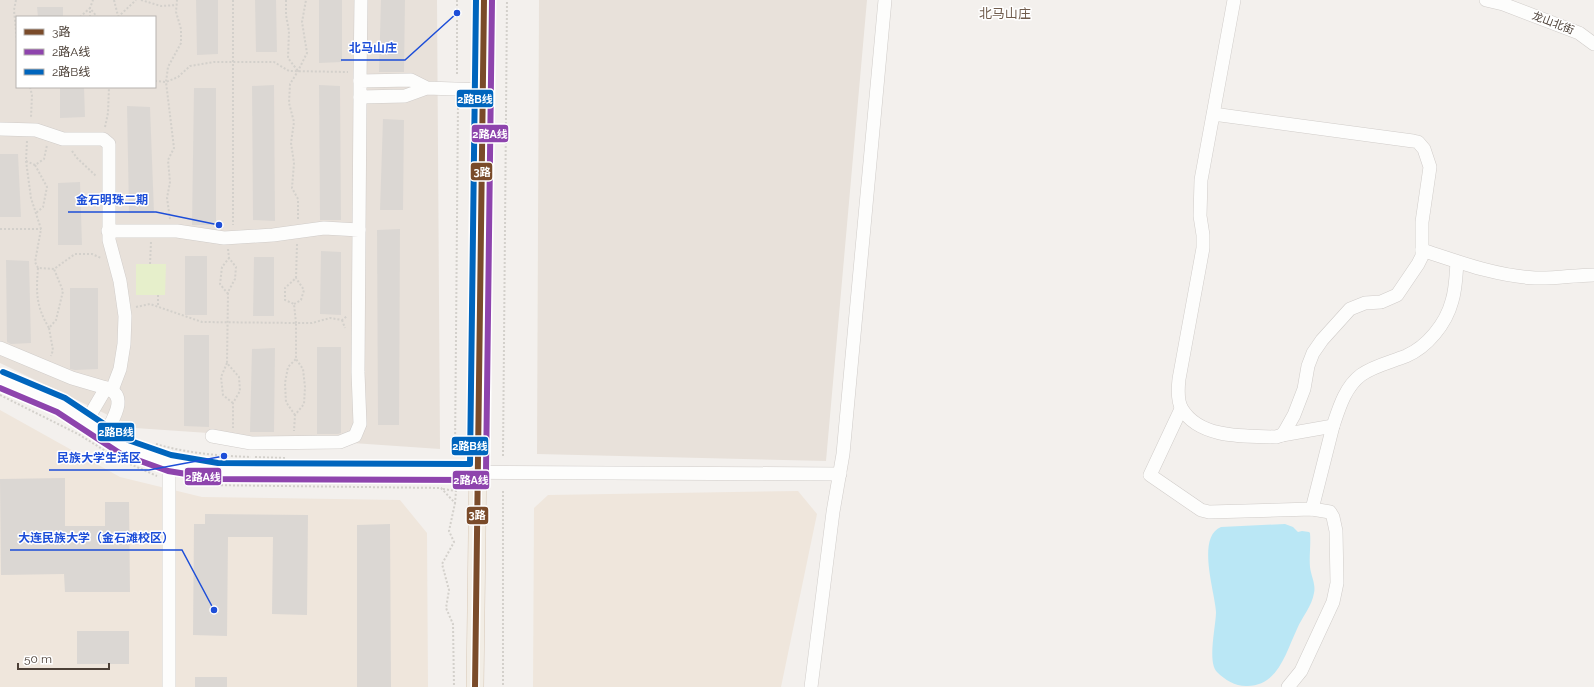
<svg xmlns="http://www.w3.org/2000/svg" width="1594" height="687" font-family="Raleway,'Noto Sans SC',sans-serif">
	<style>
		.residential { fill: #e8e1da; fill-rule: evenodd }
		.education { fill: #efe6dc }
		.green { fill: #e6efcb }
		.water { fill: #bae7f5 }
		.building { fill: #dbd7d3 }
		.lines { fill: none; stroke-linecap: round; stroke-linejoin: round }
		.minor-casing { stroke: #d0ccc9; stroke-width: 14 }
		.major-casing { stroke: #d8c9b8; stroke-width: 18 }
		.path { stroke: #d3d0cb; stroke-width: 2; stroke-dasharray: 2 2; stroke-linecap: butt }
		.minor { stroke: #fdfdfc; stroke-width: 13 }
		.major { stroke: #f2ede5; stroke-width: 17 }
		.bus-1-casing { stroke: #fff; stroke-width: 9 }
		.bus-2-casing { stroke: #fff; stroke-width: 9 }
		.bus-3-casing { stroke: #fff; stroke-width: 9 }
		.bus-1 { stroke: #7a4b2a; stroke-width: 6 }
		.bus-2 { stroke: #8e44ad; stroke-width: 6 }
		.bus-3 { stroke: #0065bd; stroke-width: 6 }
		.labels { text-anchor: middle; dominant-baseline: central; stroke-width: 3; stroke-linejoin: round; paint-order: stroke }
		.street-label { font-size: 11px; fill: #4c4037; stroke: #fff }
		.quarter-label { font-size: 13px; fill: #705c4d; stroke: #fff }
		.leader { fill: none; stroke: #1d4ed8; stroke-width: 1.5 }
		.callout-dot { fill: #1d4ed8; stroke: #fff; stroke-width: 1.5 }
		.callout-label { font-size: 12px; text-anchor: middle; font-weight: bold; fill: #1d4ed8; stroke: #fff; stroke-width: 3; stroke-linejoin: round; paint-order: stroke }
		.line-badge { stroke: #fff; stroke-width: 1.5 }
		.badge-label { font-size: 11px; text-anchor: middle; font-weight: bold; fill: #fff }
	</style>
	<rect width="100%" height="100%" fill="#f3f0ed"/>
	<g class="residential">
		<path d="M 0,0 L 437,0 L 440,449 L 135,428 L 0,363 ZM 17,17 L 155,17 L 155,87 L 17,87 Z"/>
		<path d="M 539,0 L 867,0 L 826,461 L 537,454 Z"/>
	</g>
	<g class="education">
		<path d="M 0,410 L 120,477 L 202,497 L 400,500 L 427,533 L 428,687 L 0,687 Z"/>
		<path d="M 798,491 L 817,514 L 781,687 L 533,687 L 534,508 L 548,495 Z"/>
	</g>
	<path class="green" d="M 136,264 L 166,264 L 165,295 L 136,295 Z"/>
	<path class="water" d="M 1285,524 L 1293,527 L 1298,532 L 1302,531 L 1309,532 L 1310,533 C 1311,545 1309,556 1310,567 C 1311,576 1316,584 1314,593 C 1312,606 1302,617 1297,629 C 1286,652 1278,687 1246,686 C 1235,686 1225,680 1217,672 C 1207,662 1216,626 1216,612 C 1215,592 1196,537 1221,527 Z"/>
	<g class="building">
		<path d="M 196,0 L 218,0 L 218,54 L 197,55 Z"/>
		<path d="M 255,0 L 276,0 L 277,52 L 256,52 Z"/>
		<path d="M 319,0 L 342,0 L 342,62 L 319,63 Z"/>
		<path d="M 381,0 L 405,0 L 404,72 L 379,72 Z"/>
		<path d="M 37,7 L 63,7 L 63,17 L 38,17 Z"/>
		<path d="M 274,85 L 275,221 L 253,220 L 252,86 Z"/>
		<path d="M 319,85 L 340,86 L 341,220 L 320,220 Z"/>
		<path d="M 60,87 L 84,87 L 85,117 L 60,118 Z"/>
		<path d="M 194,88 L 216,88 L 216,225 L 192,225 Z"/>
		<path d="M 127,106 L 150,107 L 154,213 L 129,213 Z"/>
		<path d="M 383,119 L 404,120 L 403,210 L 380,210 Z"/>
		<path d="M 0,154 L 18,154 L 21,217 L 0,217 Z"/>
		<path d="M 80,182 L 82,245 L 58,245 L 58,183 Z"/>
		<path d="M 400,229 L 399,425 L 378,425 L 377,230 Z"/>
		<path d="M 321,251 L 341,252 L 341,315 L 320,314 Z"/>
		<rect x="185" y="256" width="22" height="59"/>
		<path d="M 254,257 L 274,257 L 274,316 L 253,316 Z"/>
		<path d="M 6,260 L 29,261 L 31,343 L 11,344 L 7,342 Z"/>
		<path d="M 70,288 L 98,288 L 98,369 L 75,370 L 70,369 Z"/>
		<path d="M 184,335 L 209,335 L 209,427 L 184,426 Z"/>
		<path d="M 317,347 L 341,347 L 341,433 L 338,434 L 317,434 Z"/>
		<path d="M 275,348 L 274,432 L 250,432 L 252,349 Z"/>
		<path d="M 65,478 L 65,526 L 105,526 L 105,502 L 129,502 L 130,592 L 65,592 L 64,574 L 1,575 L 0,479 Z"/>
		<path d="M 205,514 L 308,515 L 307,615 L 272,614 L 273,537 L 228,537 L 227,636 L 193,635 L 194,524 L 205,524 Z"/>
		<path d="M 390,524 L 391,687 L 357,687 L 357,525 Z"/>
		<rect x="77" y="631" width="52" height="33"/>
		<rect x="195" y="677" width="32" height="10"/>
	</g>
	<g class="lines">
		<g class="minor-casing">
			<g id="minor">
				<path d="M 1486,0 L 1503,4 L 1579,33 L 1594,44"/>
				<path d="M 360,81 L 361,0"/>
				<path d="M 427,88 L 405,96 L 360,97 L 360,81 L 411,80 L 427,88 L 483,90"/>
				<path d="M 1213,114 L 1413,141 L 1418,142 L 1424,149 L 1430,167 L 1422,222 L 1422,256 L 1418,264 L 1397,295 L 1381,302 L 1365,303 L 1350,309 L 1322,340 L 1313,353 L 1308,366 L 1304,389 L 1294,415 L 1285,431 L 1282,435 L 1276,437 C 1246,436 1200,439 1182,409 C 1177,401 1178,388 1179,379 L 1203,248 L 1203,235 L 1200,216 L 1201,180 L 1234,0"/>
				<path d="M 0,129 L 36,130 L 63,139 L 103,139 L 109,144 L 109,240 L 120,281 L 125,316 L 124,344 L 120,369 L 112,390"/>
				<path d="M 359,230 L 360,97"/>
				<path d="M 108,231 L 177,231 L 224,238 L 273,235 L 324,228 L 359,230 L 358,372 L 360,424 L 355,436 L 340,442 L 251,443 L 212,436"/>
				<path d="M 1422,250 C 1459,262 1496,276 1535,278 C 1555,279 1574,275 1594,275"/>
				<path d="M 0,348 L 72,378 L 106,388"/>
				<path d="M 0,379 L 61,405 L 124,447 L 169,463 L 217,471 L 840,474"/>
				<path d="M 1181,409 L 1150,475 L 1201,510 L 1209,512 L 1312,509 L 1330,512 L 1333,517 L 1336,531 L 1337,583 L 1333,602 L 1301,671 L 1288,687"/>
				<path d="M 86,422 L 106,388 C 130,396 112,420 105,435"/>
				<path d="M 1333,426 C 1339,408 1345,387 1361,375 C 1373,366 1391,362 1406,356 C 1427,347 1446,324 1452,301 C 1456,288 1456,275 1457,262"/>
				<path d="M 1282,435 L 1333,426 L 1312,509"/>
				<path d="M 169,463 L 169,687"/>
				<path d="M 811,687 L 833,512 L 843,454 L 885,0"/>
			</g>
		</g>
		<g class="major-casing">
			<path id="major" d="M 475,687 L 484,0"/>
		</g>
		<g class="path">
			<path d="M 16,0 L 14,10 L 17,42"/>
			<path d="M 114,0 L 118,16"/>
			<path d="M 141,0 L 161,6 L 176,5"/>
			<path d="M 233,0 L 233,225"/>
			<path d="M 286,0 L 286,15 L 289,31 L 288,58 L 298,71"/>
			<path d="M 457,0 L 457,76"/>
			<path d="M 80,17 L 90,8 L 97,17"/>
			<path d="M 90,17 L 90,8 L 93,0"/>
			<path d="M 118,17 L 136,0"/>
			<path d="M 155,81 L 166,82 L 178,77 L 190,66 L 214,62 L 274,62 L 289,71 L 348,72"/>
			<path d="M 30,87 L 32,95 L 31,117"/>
			<path d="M 105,127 L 108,113 L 109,87"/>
			<path d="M 27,141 L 26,161 L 35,165 L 44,159 L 47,145"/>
			<path d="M 72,151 L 77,158 L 96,176"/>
			<path d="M 26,161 L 31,198 L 41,229 L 35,262 L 38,268 L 54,269 L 75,254 L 92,254 L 101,258"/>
			<path d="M 35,165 L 47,187 L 43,207 L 36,213"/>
			<path d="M 170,219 L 167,198 L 170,182 L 168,160 L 174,148 L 166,82 L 168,67 L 181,43 L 181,29 L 176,12 L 177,0"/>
			<path d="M 298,219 L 298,199 L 292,188 L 294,163 L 291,143 L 294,122 L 289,103 L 290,84 L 298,71 L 307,53 L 302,22 L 306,0"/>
			<path d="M 0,229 L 41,229"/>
			<path d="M 297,244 L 296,278 L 285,288 L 285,300 L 294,304 L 296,323 L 312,323 L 330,318 L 342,320 L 347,316"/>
			<path d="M 228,249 L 229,258 L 236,267 L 235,279 L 228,292 L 227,363 L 239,377 L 240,391 L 233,403 L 233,428"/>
			<path d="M 150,264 L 151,242"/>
			<path d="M 38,268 C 36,293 36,306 49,328 L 56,320 L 63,291 L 54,269"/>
			<path d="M 228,294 L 220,284 L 222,267 L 229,258"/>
			<path d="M 158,295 L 158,307"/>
			<path d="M 294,304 L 301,300 L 304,290 L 296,278"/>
			<path d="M 136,307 L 150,304 L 202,322 L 296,323 L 296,359 L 303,369 L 305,387 L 304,404 L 295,415 L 294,431"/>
			<path d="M 342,320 L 345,328"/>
			<path d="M 49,328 L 53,350 L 51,356"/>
			<path d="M 227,363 L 221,377 L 223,395 L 233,403"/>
			<path d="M 0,395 L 78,434 L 112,455"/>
			<path d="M 295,415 L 286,402 L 285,383 L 288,367 L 296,359"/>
			<path d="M 156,444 C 186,453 220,456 251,457"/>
			<path d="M 455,454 L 458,101"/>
			<path d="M 503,456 L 507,0"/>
			<path d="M 255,457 L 287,458"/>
			<path d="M 130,464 L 157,476"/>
			<path d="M 201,485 L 441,488 L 455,503 L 449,531 L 454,542 L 442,564 L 449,590 L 446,608 L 453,624 L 454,687"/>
			<path d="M 443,489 L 456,491 L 455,503"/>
			<path d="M 503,491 L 503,687"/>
		</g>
		<use href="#minor" class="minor"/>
		<use href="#major" class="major"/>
		<g class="bus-1-casing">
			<path id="bus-1" d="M 475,687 L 484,0"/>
		</g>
		<g class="bus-2-casing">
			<path id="bus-2" d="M 0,388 L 57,412 L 121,454 L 168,471 L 217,479 L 478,480 L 483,478 L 486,472 L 492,0"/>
		</g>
		<g class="bus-3-casing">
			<path id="bus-3" d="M 3,372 L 65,398 L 128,440 L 171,455 L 218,463 L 470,464 L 476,0"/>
		</g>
		<use href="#bus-1" class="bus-1"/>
		<use href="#bus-2" class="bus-2"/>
		<use href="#bus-3" class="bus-3"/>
	</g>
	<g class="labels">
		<g class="street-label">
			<text transform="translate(1553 23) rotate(21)">龙山北街</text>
		</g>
		<g class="quarter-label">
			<text x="1005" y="13">北马山庄</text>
		</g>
	</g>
	<path class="leader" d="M457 13L405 60H341M219 225L156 212H68M224 456L149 470H49M214 610L182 550H10"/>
	<g class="callout-dot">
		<circle cx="457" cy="13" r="4"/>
		<circle cx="219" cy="225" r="4"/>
		<circle cx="224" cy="456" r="4"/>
		<circle cx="214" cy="610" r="4"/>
	</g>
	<g class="callout-label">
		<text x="373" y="52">北马山庄</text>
		<text x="112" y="204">金石明珠二期</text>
		<text x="99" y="462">民族大学生活区</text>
		<text x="96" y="542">大连民族大学（金石滩校区）</text>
	</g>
	<g class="line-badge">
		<rect x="456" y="89" width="38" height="19" rx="4" fill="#0065bd"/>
		<rect x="471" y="124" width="38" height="19" rx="4" fill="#8e44ad"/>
		<rect x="470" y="162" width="23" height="19" rx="4" fill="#7a4b2a"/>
		<rect x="97" y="422" width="38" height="20" rx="4" fill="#0065bd"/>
		<rect x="451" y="436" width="38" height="20" rx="4" fill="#0065bd"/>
		<rect x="184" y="467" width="38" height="19" rx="4" fill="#8e44ad"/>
		<rect x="452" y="470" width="38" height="20" rx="4" fill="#8e44ad"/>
		<rect x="466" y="506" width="23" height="19" rx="4" fill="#7a4b2a"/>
	</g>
	<g class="badge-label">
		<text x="475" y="103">2路B线</text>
		<text x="490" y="138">2路A线</text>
		<text x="482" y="176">3路</text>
		<text x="116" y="436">2路B线</text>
		<text x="470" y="450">2路B线</text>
		<text x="203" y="481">2路A线</text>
		<text x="471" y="484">2路A线</text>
		<text x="477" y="519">3路</text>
	</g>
	<rect x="16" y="16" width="140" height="72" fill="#ffffff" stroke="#b7b3af"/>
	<rect x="24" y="29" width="20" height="6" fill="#7a4b2a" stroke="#b7b3af"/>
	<text x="52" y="36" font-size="12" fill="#4c4037">3路</text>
	<rect x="24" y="49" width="20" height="6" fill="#8e44ad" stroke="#b7b3af"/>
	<text x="52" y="56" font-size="12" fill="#4c4037">2路A线</text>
	<rect x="24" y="69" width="20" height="6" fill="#0065bd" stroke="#b7b3af"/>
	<text x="52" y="76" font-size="12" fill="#4c4037">2路B线</text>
	<path d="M18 663v6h91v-6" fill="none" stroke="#4c4037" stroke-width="2"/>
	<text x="24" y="663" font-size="12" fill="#4c4037" stroke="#ffffff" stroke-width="3" paint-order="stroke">50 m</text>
</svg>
